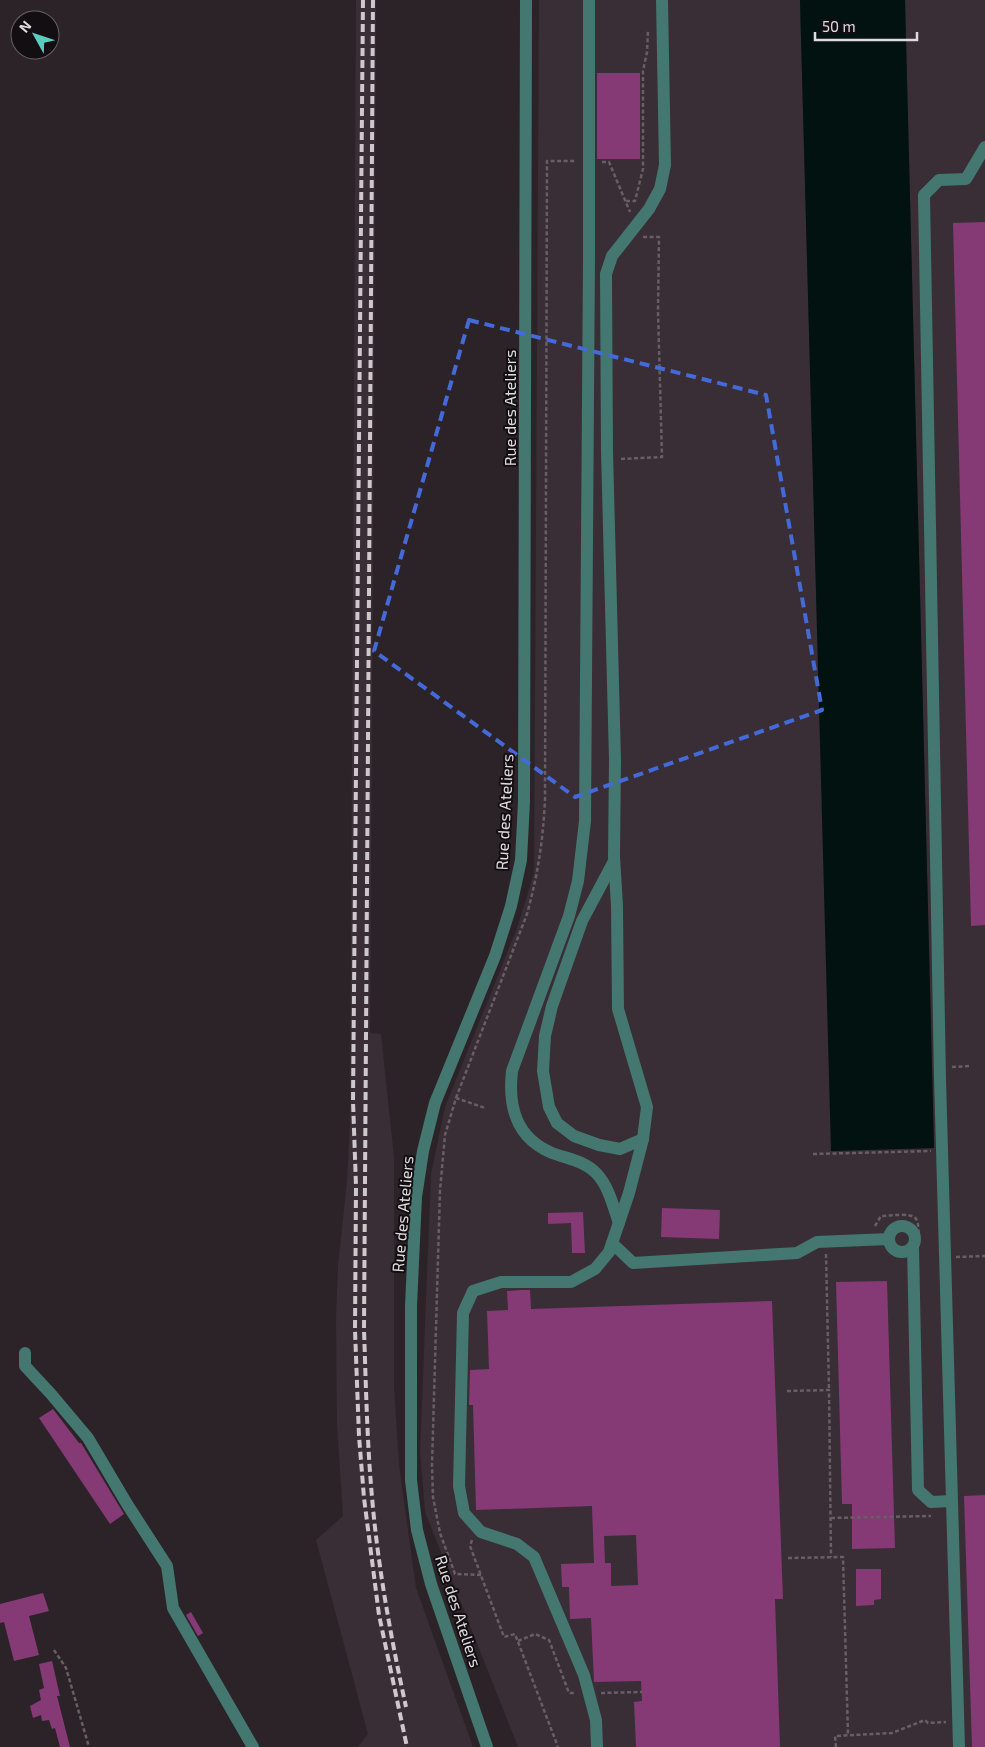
<svg xmlns="http://www.w3.org/2000/svg" width="985" height="1747" font-family="'Exo 2',sans-serif">
	<style>
		.built { fill: #392d36 }
		.water { fill: #021210 }
		.building { fill: #853a76; fill-rule: evenodd }
		.lines { fill: none; stroke-linecap: round; stroke-linejoin: round }
		.path { stroke: #675f64; stroke-width: 2.5; stroke-dasharray: 4 2.5; stroke-linecap: butt }
		.minor { stroke: #437770; stroke-width: 12 }
		.rail { stroke: #cec8cc; stroke-width: 4; stroke-dasharray: 8 4; stroke-linecap: butt }
		.marked { fill: none; stroke: #446ad9; stroke-width: 4; stroke-dasharray: 10 6; stroke-linejoin: round }
		.labels { text-anchor: middle; dominant-baseline: central; stroke-width: 4; stroke-linejoin: round; paint-order: stroke }
		.street-label { font-size: 16px; fill: #e0dbde; stroke: #120e11 }
	</style>
	<rect width="100%" height="100%" fill="#2c2329"/>
	<g class="built">
		<path d="M 356,0 L 376,0 L 370,1033 L 381,1034 L 394,1157 L 394,1386 L 399,1465 L 416,1588 L 473,1747 L 358,1747 L 368,1734 L 316,1540 L 343,1516 L 337,1425 L 336,1318 L 338,1266 L 347,1181 L 350,1124 Z"/>
		<path d="M 539,0 L 800,0 L 832,1151 L 934,1148 L 905,0 L 985,0 L 985,1747 L 518,1747 L 425,1512 L 420,1451 L 431,1174 L 445,1107 L 517,928 L 534,873 Z"/>
	</g>
	<path class="water" d="M 800,0 L 905,0 L 934,1148 L 831,1151 Z"/>
	<g class="building">
		<rect x="597" y="73" width="43" height="86"/>
		<path d="M 985,222 L 985,925 L 971,926 L 953,223 Z"/>
		<path d="M 662,1208 L 720,1210 L 719,1239 L 661,1237 Z"/>
		<path d="M 583,1212 L 585,1253 L 572,1253 L 571,1223 L 548,1224 L 548,1213 Z"/>
		<path d="M 887,1281 L 895,1548 L 852,1549 L 852,1504 L 842,1504 L 836,1282 Z"/>
		<path d="M 521,1290 L 530,1290 L 531,1309 L 772,1301 L 783,1599 L 775,1599 L 780,1747 L 636,1747 L 634,1702 L 642,1701 L 641,1681 L 594,1682 L 591,1618 L 570,1619 L 569,1587 L 562,1587 L 561,1564 L 594,1563 L 592,1506 L 476,1510 L 473,1405 L 469,1405 L 470,1370 L 489,1369 L 487,1311 L 508,1310 L 507,1291 ZM 636,1535 L 638,1585 L 611,1586 L 611,1563 L 605,1563 L 604,1536 Z"/>
		<path d="M 53,1409 L 79,1443 L 81,1443 L 124,1514 L 110,1524 L 39,1418 Z"/>
		<path d="M 985,1495 L 985,1747 L 972,1747 L 964,1496 Z"/>
		<path d="M 856,1569 L 881,1569 L 881,1599 L 874,1600 L 874,1605 L 856,1606 Z"/>
		<path d="M 43,1593 L 49,1611 L 29,1616 L 39,1655 L 14,1661 L 4,1622 L 0,1623 L 0,1604 Z"/>
		<path d="M 191,1612 L 203,1633 L 198,1636 L 186,1615 Z"/>
		<path d="M 52,1661 L 60,1696 L 57,1696 L 70,1747 L 60,1747 L 55,1728 L 52,1729 L 49,1720 L 42,1721 L 41,1715 L 33,1718 L 30,1706 L 41,1700 L 39,1690 L 44,1688 L 39,1664 Z"/>
	</g>
	<g class="lines">
		<g class="path">
			<path d="M 602,162 L 609,162 L 630,212"/>
			<path d="M 626,201 L 635,201 L 643,169 L 643,71 L 647,52 L 648,31"/>
			<path d="M 621,459 L 662,457 L 658,312 L 659,237 L 642,237"/>
			<path d="M 952,1067 L 971,1066"/>
			<path d="M 456,1098 L 527,914 C 538,874 543,841 545,799 L 547,161 L 576,161"/>
			<path d="M 813,1154 L 931,1151"/>
			<path d="M 875,1226 L 881,1216 C 889,1216 912,1212 916,1219 C 919,1223 918,1230 919,1234"/>
			<path d="M 826,1254 L 829,1390"/>
			<path d="M 956,1257 L 985,1256"/>
			<path d="M 787,1391 L 829,1390 L 831,1557"/>
			<path d="M 831,1518 L 931,1516"/>
			<path d="M 472,1540 L 470,1546 L 504,1637 L 515,1634 L 558,1747"/>
			<path d="M 788,1558 L 843,1557 L 848,1735"/>
			<path d="M 481,1575 L 455,1574 L 440,1533 L 433,1497 L 432,1465 L 440,1190 L 445,1135 L 456,1098 L 485,1108"/>
			<path d="M 518,1641 L 535,1634 L 549,1640 L 569,1693 L 576,1693"/>
			<path d="M 54,1650 L 66,1668 L 89,1747"/>
			<path d="M 601,1693 L 642,1692"/>
			<path d="M 836,1747 L 835,1736 L 892,1733 L 925,1720 L 928,1723 L 946,1722"/>
		</g>
		<g class="minor">
			<path d="M 589,0 L 589,259 L 585,821 L 578,881 L 569,916 L 512,1071 C 508,1107 516,1138 552,1153 C 568,1159 585,1161 597,1174 C 609,1187 613,1206 619,1223"/>
			<path d="M 614,861 L 582,921 L 552,1006 L 545,1036 L 543,1071 L 549,1107 L 557,1123 L 574,1136 L 599,1145 L 620,1149 L 643,1139"/>
			<circle cx="902" cy="1239" r="13"/>
			<path d="M 612,1243 L 633,1263 L 797,1253 L 817,1242 L 889,1239"/>
			<path d="M 913,1246 L 918,1490 L 931,1502 L 952,1501"/>
			<path d="M 25,1353 L 25,1366 L 51,1394 L 88,1438 L 127,1504 L 167,1566 L 173,1608 L 253,1747"/>
			<path d="M 487,1747 L 431,1584 L 417,1530 L 411,1480 L 411,1306 L 416,1197 L 423,1151 L 435,1103 L 495,956 L 511,906 L 521,860 L 524,802 L 526,0"/>
			<path d="M 597,1747 L 596,1720 L 584,1675 L 534,1557 L 517,1544 L 481,1532 L 464,1513 L 459,1486 L 463,1313 L 473,1291 L 501,1282 L 571,1282 L 595,1269 L 609,1252 L 629,1193 L 643,1139 L 647,1107 L 618,1009 L 617,906 L 614,856 L 615,760 L 607,451 L 606,274 L 612,256 L 649,209 L 660,189 L 665,165 L 662,0"/>
			<path d="M 959,1747 L 940,1079 L 924,195 L 939,180 L 966,179 L 985,147"/>
		</g>
		<g class="rail">
			<path d="M 363,0 L 353,1101 L 356,1186 L 355,1330 L 359,1436 L 364,1498 L 379,1615 L 407,1747"/>
			<path d="M 373,0 L 364,1330 C 366,1386 367,1442 372,1497 C 378,1568 391,1638 406,1707"/>
		</g>
	</g>
	<path class="marked" d="M 469,320 L 766,395 L 822,710 L 575,797 L 374,651 Z"/>
	<g class="labels">
		<g class="street-label">
			<text transform="translate(509 408) rotate(-90)">Rue des Ateliers</text>
			<text transform="translate(504 812) rotate(-87)">Rue des Ateliers</text>
			<text transform="translate(402 1214) rotate(-85)">Rue des Ateliers</text>
			<text transform="translate(459 1611) rotate(72)">Rue des Ateliers</text>
		</g>
	</g>
	<g transform="translate(35 35) rotate(310)"><circle r="24" fill="#120e11" stroke="#646063"/>
	<path d="M0-4L9 19L0 12L-9 19Z" fill="#59cebf"/>
	<text y="-8" font-size="14" font-weight="bold" text-anchor="middle" fill="#e0dbde">N</text>
	</g>
	<path d="M815 32v8h102v-8" fill="none" stroke="#e0dbde" stroke-width="2.5"/>
	<text x="822" y="32" font-size="15" fill="#e0dbde" stroke="#120e11" stroke-width="4" paint-order="stroke">50 m</text>
</svg>
